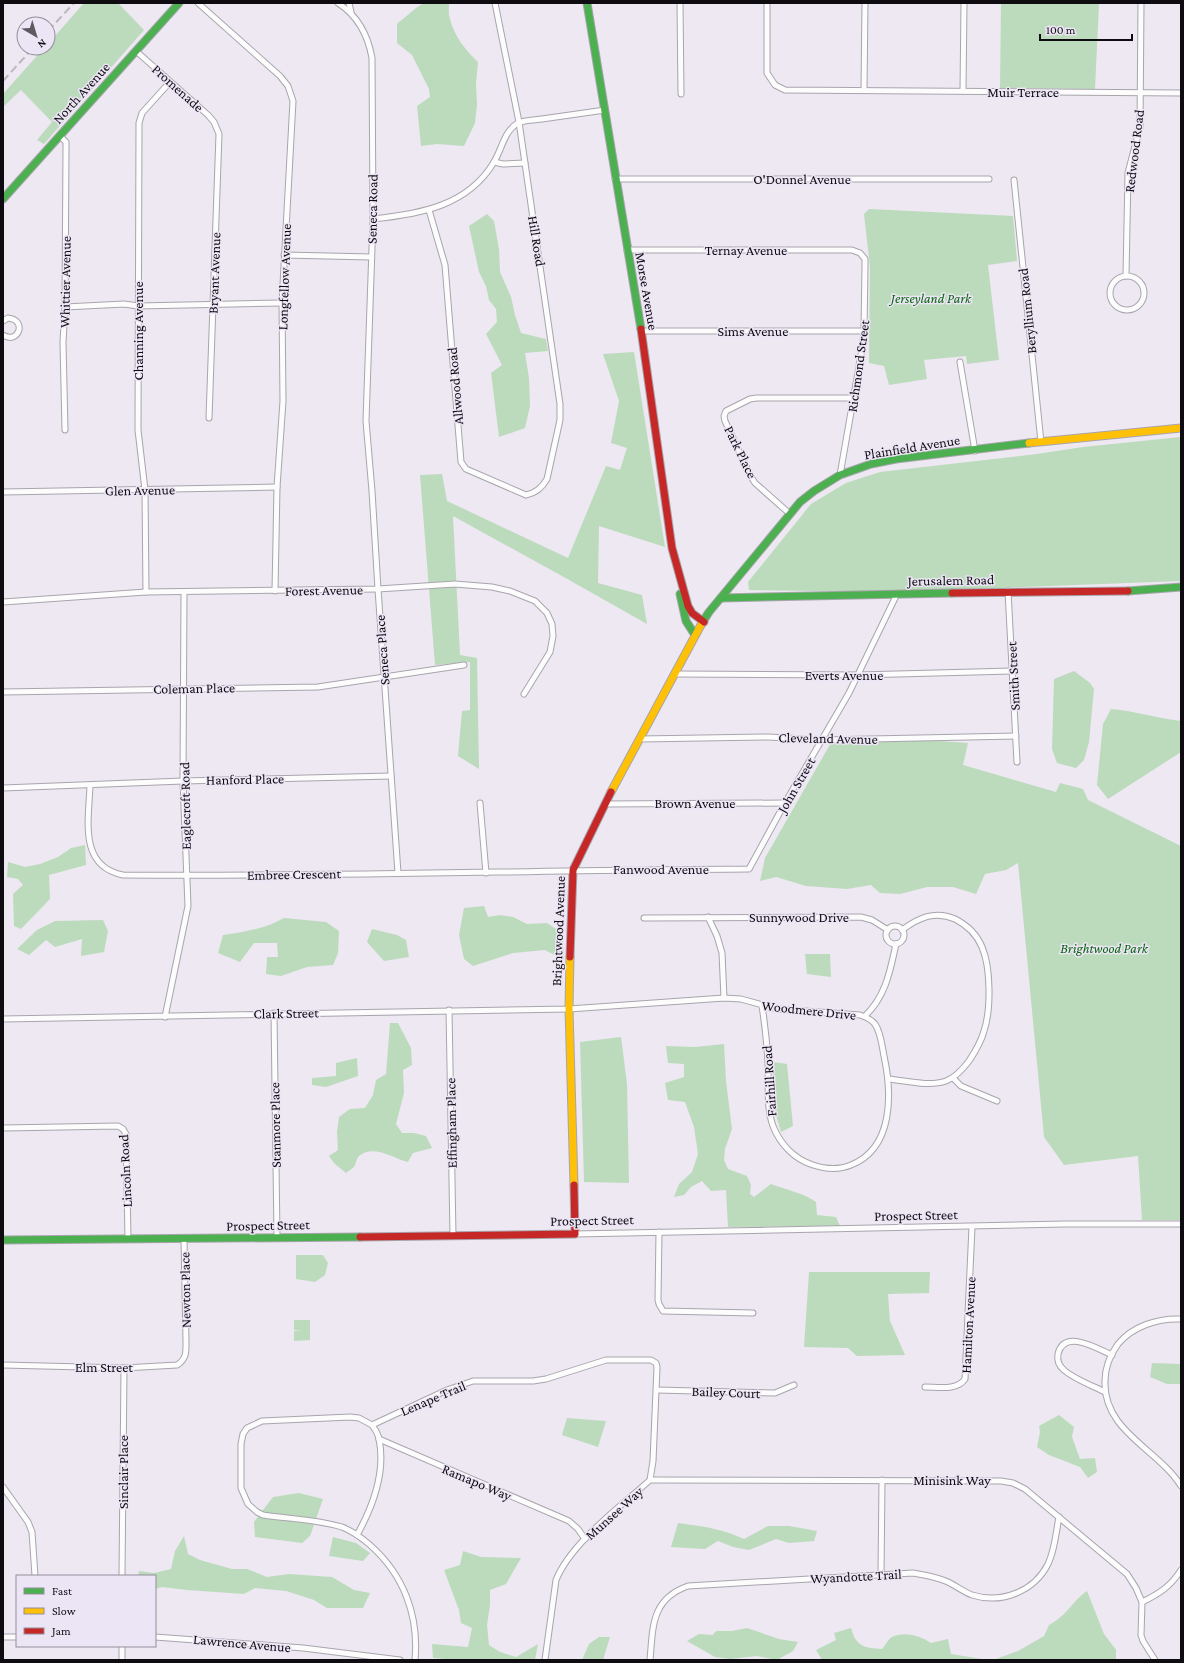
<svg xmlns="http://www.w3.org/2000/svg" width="1184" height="1663" font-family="'Crimson Pro',serif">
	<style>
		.green { fill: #bcdbbc }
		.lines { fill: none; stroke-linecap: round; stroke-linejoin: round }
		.street-casing { stroke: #a8a5ac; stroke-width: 7 }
		.fast-casing { stroke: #a8a5ac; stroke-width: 9 }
		.slow-casing { stroke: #a8a5ac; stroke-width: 9 }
		.jam-casing { stroke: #a8a5ac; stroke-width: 9 }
		.street { stroke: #fcfcfd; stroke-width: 5 }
		.fast { stroke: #4caf50; stroke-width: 7 }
		.slow { stroke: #ffc107; stroke-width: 7 }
		.jam { stroke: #c62828; stroke-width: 7 }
		.rail { stroke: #bab8bb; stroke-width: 2; stroke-dasharray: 8 4; stroke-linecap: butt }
		.labels { text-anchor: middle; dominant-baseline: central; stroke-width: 3; stroke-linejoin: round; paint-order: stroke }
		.street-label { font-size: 14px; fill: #0f0c11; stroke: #ece5f5 }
		.park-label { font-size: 14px; font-style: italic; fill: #07640e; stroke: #ece5f5 }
	</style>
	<rect width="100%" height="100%" fill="#ede8f2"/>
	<g class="green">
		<path d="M 84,3 L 118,3 L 144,30 L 44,144 L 37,140 L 52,122 L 21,90 L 3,107 L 3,94 L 44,48 L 48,48 L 48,44 Z"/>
		<path d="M 424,3 L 449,3 C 449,8 448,14 450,19 C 454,36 466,51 478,62 L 476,84 L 477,104 L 475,123 L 464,146 L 437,144 L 421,146 L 417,106 L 430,97 L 429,89 L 412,55 L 397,43 L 397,24 L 416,8 Z"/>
		<path d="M 1001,3 L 1099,3 L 1095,89 L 1000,88 Z"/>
		<path d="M 869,209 L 1013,216 L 1017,261 L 988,265 L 999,360 L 967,364 L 966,356 L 924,360 L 927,379 L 889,385 L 884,366 L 869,363 L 870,267 L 864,214 Z"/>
		<path d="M 487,214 L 494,221 L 499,249 L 500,272 L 511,297 L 515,315 L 521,333 L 546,339 L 548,351 L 525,353 L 529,378 L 530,406 L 525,428 L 499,437 L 491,373 L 502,365 L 486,334 L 497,322 L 496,309 L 489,300 L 486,286 L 479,272 L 469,226 Z"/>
		<path d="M 634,352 L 665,547 L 599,526 L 598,583 L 642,595 L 647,624 L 562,576 L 453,516 L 460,655 L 477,658 L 479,769 L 458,756 L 462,711 L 470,710 L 470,662 L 435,665 L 420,475 L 442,474 L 447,501 L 568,558 L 606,466 L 620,470 L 627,448 L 611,443 L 619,401 L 603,354 Z"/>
		<path d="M 1181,437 L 1181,581 L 892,592 L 749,590 L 748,582 L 811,504 L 846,483 L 880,472 L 1037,454 L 1083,447 Z"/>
		<path d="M 1074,671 L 1090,683 L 1094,689 L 1089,742 L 1084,760 L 1076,768 L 1057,763 L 1052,749 L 1054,679 Z"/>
		<path d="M 1111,709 C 1135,711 1157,718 1181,721 L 1181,752 L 1108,799 L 1097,785 L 1103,724 Z"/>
		<path d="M 832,741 L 940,741 L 968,743 L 963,765 L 1056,792 L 1060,783 L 1083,789 L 1088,800 L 1181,846 L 1181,1220 L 1142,1220 L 1138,1156 L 1064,1165 L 1044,1137 L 1018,863 L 1006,870 L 985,874 L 976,894 L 953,887 L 927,887 L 900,894 L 880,893 L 871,885 L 847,889 L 806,886 L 776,877 L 760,881 L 765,858 Z"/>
		<path d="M 85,845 L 86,865 L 49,875 L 50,899 L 21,929 L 14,926 L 13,894 L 23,885 L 18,879 L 7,877 L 8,862 L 25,867 L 40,864 L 58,857 L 71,848 Z"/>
		<path d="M 484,906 L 488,917 L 500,915 L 513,917 L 527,924 L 547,923 L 562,933 L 564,960 L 545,950 L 513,953 L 473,966 L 464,959 L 459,935 L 464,908 Z"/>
		<path d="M 284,918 L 326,922 L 339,931 L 338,953 L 333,965 L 307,967 L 281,976 L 266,974 L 267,957 L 278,957 L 277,943 L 254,943 L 240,962 L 218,953 L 223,935 C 244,932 265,929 284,918 Z"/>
		<path d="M 103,920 L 108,931 L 104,952 L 81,956 L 82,939 L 55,947 L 46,940 L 29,955 L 17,949 L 37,930 L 55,921 Z"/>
		<path d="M 372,929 L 397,935 L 406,940 L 409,957 L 384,961 L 367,942 Z"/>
		<path d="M 805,954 L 830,954 L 831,977 L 807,974 Z"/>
		<path d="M 390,1023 L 398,1023 L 411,1048 L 412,1065 L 403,1070 L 404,1093 L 396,1124 L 402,1133 L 414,1133 L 426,1136 L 432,1148 L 413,1153 L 408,1162 C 392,1158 374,1144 359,1156 C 356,1159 356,1164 354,1167 C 352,1169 348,1171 346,1173 L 334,1163 L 329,1156 L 338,1150 L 337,1132 L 339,1117 L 350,1109 L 365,1108 L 373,1095 L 376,1080 L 386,1074 Z"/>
		<path d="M 621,1037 L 627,1084 L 629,1183 L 584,1182 L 580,1042 Z"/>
		<path d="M 724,1044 L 726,1081 L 732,1129 L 725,1149 L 724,1160 L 728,1169 L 747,1176 L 751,1185 L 750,1194 L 754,1197 L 771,1184 C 784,1189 806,1194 816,1202 L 817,1215 L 836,1217 L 840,1226 L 728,1227 L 726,1190 L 711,1191 L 702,1181 L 691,1187 L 684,1195 L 674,1197 L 679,1184 L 692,1172 L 698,1154 L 694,1127 L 685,1102 L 668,1100 L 665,1083 L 684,1077 L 684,1064 L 668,1063 L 666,1046 L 695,1047 Z"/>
		<path d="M 357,1058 L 358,1076 L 326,1087 L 312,1085 L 312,1078 L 336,1076 L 336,1063 Z"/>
		<path d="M 773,1062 L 787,1064 L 793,1126 L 781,1132 L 772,1102 Z"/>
		<path d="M 296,1255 L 323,1255 L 328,1263 L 325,1275 L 315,1282 L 296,1279 Z"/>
		<path d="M 809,1272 L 930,1272 L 929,1293 L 888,1294 L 890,1321 L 905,1355 L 857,1356 L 848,1348 L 804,1347 Z"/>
		<path d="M 294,1320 L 310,1320 L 310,1340 L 294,1341 L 294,1331 L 302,1330 L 294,1330 Z"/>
		<path d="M 1152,1363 L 1181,1364 L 1181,1384 L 1167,1384 L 1150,1377 Z"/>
		<path d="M 1059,1415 L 1074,1427 L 1072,1437 L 1080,1459 L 1095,1458 L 1097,1472 L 1088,1478 L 1080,1467 L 1049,1455 L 1037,1447 L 1040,1432 L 1039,1426 Z"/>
		<path d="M 567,1418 L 606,1421 L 598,1447 L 562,1435 Z"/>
		<path d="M 299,1493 L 323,1499 L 310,1536 L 302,1543 L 255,1537 L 254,1522 L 273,1497 Z"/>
		<path d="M 678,1523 C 701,1526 723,1529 744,1539 L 768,1526 L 789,1526 L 817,1531 L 814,1541 L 789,1543 L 776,1539 L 749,1550 L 733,1547 L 718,1541 L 705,1549 L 671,1547 Z"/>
		<path d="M 184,1536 L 188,1554 L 200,1560 L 232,1569 L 247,1569 L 267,1577 L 289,1574 L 332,1577 L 354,1590 L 370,1593 L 363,1608 L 327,1608 L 314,1600 L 286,1591 L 255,1588 L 244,1594 L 187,1590 L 162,1587 L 155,1589 L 155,1576 L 138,1576 L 139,1571 L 154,1573 L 171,1569 L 175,1551 Z"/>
		<path d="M 333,1537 L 356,1543 L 370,1553 L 363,1561 L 329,1556 Z"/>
		<path d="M 463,1551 L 481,1557 L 521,1558 L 506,1584 L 490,1590 L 490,1605 L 487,1625 L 489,1645 L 500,1652 L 516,1657 L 538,1644 L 535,1660 L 457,1660 L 433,1658 L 432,1644 L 468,1647 L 472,1628 L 461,1623 L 459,1610 L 444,1570 L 460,1565 Z"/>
		<path d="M 1087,1591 L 1104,1634 L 1116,1650 L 1116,1660 L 993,1660 L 1018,1651 L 1044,1636 L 1049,1625 C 1068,1615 1071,1602 1087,1591 Z"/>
		<path d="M 747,1628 L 779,1639 L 798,1642 L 793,1651 L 777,1660 L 757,1656 L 730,1659 L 715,1657 L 687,1641 L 699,1634 L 713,1635 L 716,1631 L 732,1631 Z"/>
		<path d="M 851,1628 C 856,1647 865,1648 882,1649 C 885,1646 888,1639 892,1637 C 905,1631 920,1636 931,1643 L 948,1639 L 951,1654 L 988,1660 L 822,1660 L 816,1650 L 836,1640 L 834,1633 Z"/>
		<path d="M 599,1637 L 610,1637 L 603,1660 L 582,1660 L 589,1644 Z"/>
	</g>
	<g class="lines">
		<g class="street-casing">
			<g id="street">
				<path d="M 198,3 L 280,76 L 288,86 L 293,101 L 282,303 L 283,401 L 277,487 L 275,591"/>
				<path d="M 338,3 C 358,16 368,35 372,58 L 373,219 L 366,421 L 372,491 L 378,589 L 398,873"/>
				<path d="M 349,3 L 351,12"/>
				<path d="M 680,3 L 681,94"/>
				<path d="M 767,3 L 767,73 L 775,85 L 785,90 L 1181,93"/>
				<path d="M 136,51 L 208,115 L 214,122 L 219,134 L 209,418"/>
				<path d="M 864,90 L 865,3"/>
				<path d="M 963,91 L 964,3"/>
				<path d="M 60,136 L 66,142 L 66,148 L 65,307 L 63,342 L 65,430"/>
				<path d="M 494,162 L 503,164 L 525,163"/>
				<path d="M 615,179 L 989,179"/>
				<path d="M 1014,180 L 1041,442"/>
				<path d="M 429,210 L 445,265 L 461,462 L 466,469 L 526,495 C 536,493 542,488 547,479 L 560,420 L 560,404 L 519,122 L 495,3"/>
				<path d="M 373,219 C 420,214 468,206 494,162 C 502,149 504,131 518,123 C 524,120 535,120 542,119 C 563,116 584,113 605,110"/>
				<path d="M 627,250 L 852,250 L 860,253 L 865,259 L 865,266 L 864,331 L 862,349 L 840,475"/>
				<path d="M 284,255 L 371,257"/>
				<circle cx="1127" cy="293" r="17"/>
				<path d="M 1126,276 L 1128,173 L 1140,127 L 1141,3"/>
				<path d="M 65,307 L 124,304 L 138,306 L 282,303"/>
				<path d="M 3,321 L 8,318 C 28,320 18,345 3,335"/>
				<path d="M 641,331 L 864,331"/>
				<path d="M 960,362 L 975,451"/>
				<path d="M 3,492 L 277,487"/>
				<path d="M 790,514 L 755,483 L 750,475 L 725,421 L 724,416 L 726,411 L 750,399 L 757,398 L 854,398"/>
				<path d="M 1008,591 L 1017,762"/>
				<path d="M 146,592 L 145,490 L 138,430 L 139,123 L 142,113 L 170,82"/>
				<path d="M 3,602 L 146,592 L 378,589 L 455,584 L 492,587 L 510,591 L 535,601 L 547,613 L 552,624 L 553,636 L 550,652 L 524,694"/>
				<path d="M 675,674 L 859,675 L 1012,671"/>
				<path d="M 3,692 L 318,687 L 464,665"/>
				<path d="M 640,739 L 768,737 L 822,740 L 1016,736"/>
				<path d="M 90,785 C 89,819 78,866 123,875 C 332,877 540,870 749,869 L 785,803 L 849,693 L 897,594"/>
				<path d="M 3,788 L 183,781 L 391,776"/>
				<path d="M 480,803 L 486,873"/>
				<path d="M 605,804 L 785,803"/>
				<path d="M 708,917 L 717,936 L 722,953 L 724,998"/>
				<path d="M 644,918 L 861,917 L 872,920 L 888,930"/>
				<circle cx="895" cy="935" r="9"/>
				<path d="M 449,1010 L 453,1236"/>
				<path d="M 274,1013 L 277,1237"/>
				<path d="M 865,1016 C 886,996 890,971 896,944"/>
				<path d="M 165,1017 L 188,906 L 183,781 L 184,592"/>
				<path d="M 3,1019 L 569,1009 L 724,998 L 741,999 L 777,1009 L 860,1015 C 866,1017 871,1019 875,1024 C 881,1033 882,1046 884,1056 C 892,1093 894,1148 851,1165 C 839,1170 825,1169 813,1165 C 794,1159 780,1144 773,1126 C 766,1107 769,1083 768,1063 C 767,1044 765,1025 762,1006"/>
				<path d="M 953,1078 L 961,1086 L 997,1101"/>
				<path d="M 889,1079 C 907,1081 929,1087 946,1081 C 956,1077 963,1069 969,1061 C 975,1052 981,1042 984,1031 C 991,1010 991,968 982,947 C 977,935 967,925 955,919 C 935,910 918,918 902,930"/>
				<path d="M 3,1128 L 118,1126 L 123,1129 L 126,1134 L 128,1239"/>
				<path d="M 659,1232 L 658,1300 L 659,1304 L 663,1311 L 753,1313"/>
				<path d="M 575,1234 L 1065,1224 L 1181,1224"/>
				<path d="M 1181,1319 C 1158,1318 1133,1326 1118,1344 C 1110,1355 1105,1368 1105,1381 C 1103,1431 1158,1449 1181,1486"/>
				<path d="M 3,1365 L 124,1368 L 177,1365 C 187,1359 186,1351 186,1341 L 184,1239"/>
				<path d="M 925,1387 C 938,1387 957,1391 965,1379 L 972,1227"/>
				<path d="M 657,1390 L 775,1393 L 794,1385"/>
				<path d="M 1105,1392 C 1093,1386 1074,1379 1064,1370 C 1059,1366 1057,1360 1058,1354 C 1064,1328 1098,1349 1112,1355"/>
				<path d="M 379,1439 L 569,1521 L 578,1529 L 585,1539"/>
				<path d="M 650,1480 L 1001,1481 L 1013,1483 L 1025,1489 L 1127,1574 L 1136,1588 L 1142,1602 L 1141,1635 L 1143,1641 L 1155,1660"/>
				<path d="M 3,1487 L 28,1522 L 32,1532 L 35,1576"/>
				<path d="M 357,1535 C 372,1508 386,1472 379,1439 C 378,1434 375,1429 372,1425"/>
				<path d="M 881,1575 L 882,1480"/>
				<path d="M 122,1576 L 124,1368"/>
				<path d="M 1142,1602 C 1159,1594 1171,1586 1181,1570"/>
				<path d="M 3,1637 L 17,1637"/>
				<path d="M 155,1637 L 303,1648 L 400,1660"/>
				<path d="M 122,1660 L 122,1646"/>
				<path d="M 415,1660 C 419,1616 404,1575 370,1545 C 362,1538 352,1531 342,1527 C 316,1519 289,1519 263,1515 L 257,1512 L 248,1504 L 241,1488 L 241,1444 L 243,1434 L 247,1428 L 262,1421 L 350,1417 L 359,1418 L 372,1425 L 447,1390 L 473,1381 L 533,1381 L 546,1379 L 606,1360 L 651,1360 L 656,1363 L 657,1367 L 653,1461 L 650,1480 C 620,1507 571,1543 556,1580 L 545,1660"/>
				<path d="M 650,1660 C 653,1627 651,1599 688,1586 L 913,1573 C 925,1575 937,1577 948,1582 C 956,1586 964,1592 972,1595 C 1001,1604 1034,1592 1048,1564 C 1055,1550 1056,1532 1059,1517"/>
			</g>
		</g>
		<g class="fast-casing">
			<g id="fast">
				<path d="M 587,3 L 641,329"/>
				<path d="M 3,199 L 179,3"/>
				<path d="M 1128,591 L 1181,587"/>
				<path d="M 680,594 L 686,621 L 695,635"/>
				<path d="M 721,598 L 952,593"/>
				<path d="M 702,623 L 709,612 L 800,502 L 814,491 L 840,475 L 871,464 L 896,459 L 1029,443"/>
				<path d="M 3,1240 L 360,1237"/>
			</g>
		</g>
		<g class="slow-casing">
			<g id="slow">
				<path d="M 1029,443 L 1181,428"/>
				<path d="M 611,792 L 702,623"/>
				<path d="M 570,957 L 569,1009 L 574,1185"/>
			</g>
		</g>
		<g class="jam-casing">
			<g id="jam">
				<path d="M 641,329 L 672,548 L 688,606 L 692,613 L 704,622"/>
				<path d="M 952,593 L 1128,591"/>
				<path d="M 570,957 L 573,870 L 611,792"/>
				<path d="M 360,1237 L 575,1234 L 574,1185"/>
			</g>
		</g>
		<use href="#street" class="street"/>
		<use href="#fast" class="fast"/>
		<use href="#slow" class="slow"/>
		<use href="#jam" class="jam"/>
		<g class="rail">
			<path d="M 48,31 L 74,3"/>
			<path d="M 3,81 L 33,48"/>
		</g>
	</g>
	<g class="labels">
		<g class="street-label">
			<text transform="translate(178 88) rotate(42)">Promenade</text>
			<text x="1023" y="92">Muir Terrace</text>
			<text transform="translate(81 93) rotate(-48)">North Avenue</text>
			<text transform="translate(1134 151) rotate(-83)">Redwood Road</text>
			<text x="802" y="179">O'Donnel Avenue</text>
			<text transform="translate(372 209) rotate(-89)">Seneca Road</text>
			<text transform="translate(537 241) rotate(81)">Hill Road</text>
			<text x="746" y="250">Ternay Avenue</text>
			<text transform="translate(214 273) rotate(-88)">Bryant Avenue</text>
			<text transform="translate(284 277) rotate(-88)">Longfellow Avenue</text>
			<text transform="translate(65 282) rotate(-89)">Whittier Avenue</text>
			<text transform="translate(647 291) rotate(80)">Morse Avenue</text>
			<text transform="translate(1027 311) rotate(-96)">Beryllium Road</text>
			<text transform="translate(138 331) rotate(-90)">Channing Avenue</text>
			<text x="753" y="331">Sims Avenue</text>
			<text transform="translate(858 366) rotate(-82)">Richmond Street</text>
			<text transform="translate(455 386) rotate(-95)">Allwood Road</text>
			<text transform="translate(912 447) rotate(-9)">Plainfield Avenue</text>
			<text transform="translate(741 452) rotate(64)">Park Place</text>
			<text transform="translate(140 490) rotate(-1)">Glen Avenue</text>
			<text transform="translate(951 580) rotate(-1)">Jerusalem Road</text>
			<text transform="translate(324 590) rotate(-1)">Forest Avenue</text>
			<text transform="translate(382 650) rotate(-94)">Seneca Place</text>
			<text x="844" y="675">Everts Avenue</text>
			<text transform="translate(1013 676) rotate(-93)">Smith Street</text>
			<text transform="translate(194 688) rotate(-1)">Coleman Place</text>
			<text transform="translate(828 738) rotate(1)">Cleveland Avenue</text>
			<text transform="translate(245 779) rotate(-1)">Hanford Place</text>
			<text transform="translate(796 785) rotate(-60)">John Street</text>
			<text x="695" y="803">Brown Avenue</text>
			<text transform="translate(185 806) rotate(-91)">Eaglecroft Road</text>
			<text x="661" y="869">Fanwood Avenue</text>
			<text transform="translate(294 874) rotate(-1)">Embree Crescent</text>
			<text x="799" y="917">Sunnywood Drive</text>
			<text transform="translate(558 931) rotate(-88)">Brightwood Avenue</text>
			<text transform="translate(809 1010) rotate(6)">Woodmere Drive</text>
			<text transform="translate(286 1013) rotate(-1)">Clark Street</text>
			<text transform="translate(769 1081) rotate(-94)">Fairhill Road</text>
			<text transform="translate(451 1123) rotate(-91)">Effingham Place</text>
			<text transform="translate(275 1125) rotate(-91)">Stanmore Place</text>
			<text transform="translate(125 1171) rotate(-93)">Lincoln Road</text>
			<text transform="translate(916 1215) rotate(-1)">Prospect Street</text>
			<text transform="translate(592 1220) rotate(-1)">Prospect Street</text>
			<text transform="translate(268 1225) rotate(-1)">Prospect Street</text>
			<text transform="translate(185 1290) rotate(-91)">Newton Place</text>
			<text transform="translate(968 1325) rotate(-87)">Hamilton Avenue</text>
			<text x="104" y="1367">Elm Street</text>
			<text transform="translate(726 1392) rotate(2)">Bailey Court</text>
			<text transform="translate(433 1398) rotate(-23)">Lenape Trail</text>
			<text transform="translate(123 1472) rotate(-90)">Sinclair Place</text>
			<text x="952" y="1480">Minisink Way</text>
			<text transform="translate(477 1482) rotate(23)">Ramapo Way</text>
			<text transform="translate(614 1513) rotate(-42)">Munsee Way</text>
			<text transform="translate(856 1576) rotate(-3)">Wyandotte Trail</text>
			<text transform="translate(242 1643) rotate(5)">Lawrence Avenue</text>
		</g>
		<g class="park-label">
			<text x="931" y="298">Jerseyland Park</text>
			<text x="1104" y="948">Brightwood Park</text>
		</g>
	</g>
	<rect width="1184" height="1663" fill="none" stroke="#0f0c11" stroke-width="8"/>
	<rect x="16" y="1575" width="140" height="72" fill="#ece5f5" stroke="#948e9a"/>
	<rect x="24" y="1588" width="20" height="6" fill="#4caf50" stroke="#948e9a"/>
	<text x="52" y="1595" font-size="12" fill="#0f0c11">Fast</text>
	<rect x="24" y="1608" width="20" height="6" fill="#ffc107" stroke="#948e9a"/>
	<text x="52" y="1615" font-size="12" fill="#0f0c11">Slow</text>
	<rect x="24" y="1628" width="20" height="6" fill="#c62828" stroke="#948e9a"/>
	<text x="52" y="1635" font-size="12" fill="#0f0c11">Jam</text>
	<g transform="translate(36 36) rotate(142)"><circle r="19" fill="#ece5f5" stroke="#948e9a"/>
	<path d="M0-3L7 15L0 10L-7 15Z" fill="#5d5960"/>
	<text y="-6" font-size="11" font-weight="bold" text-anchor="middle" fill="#0f0c11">N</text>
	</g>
	<path d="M1040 34v6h92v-6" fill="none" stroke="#0f0c11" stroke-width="2"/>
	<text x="1046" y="34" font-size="12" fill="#0f0c11" stroke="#ece5f5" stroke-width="3" paint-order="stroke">100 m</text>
</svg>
